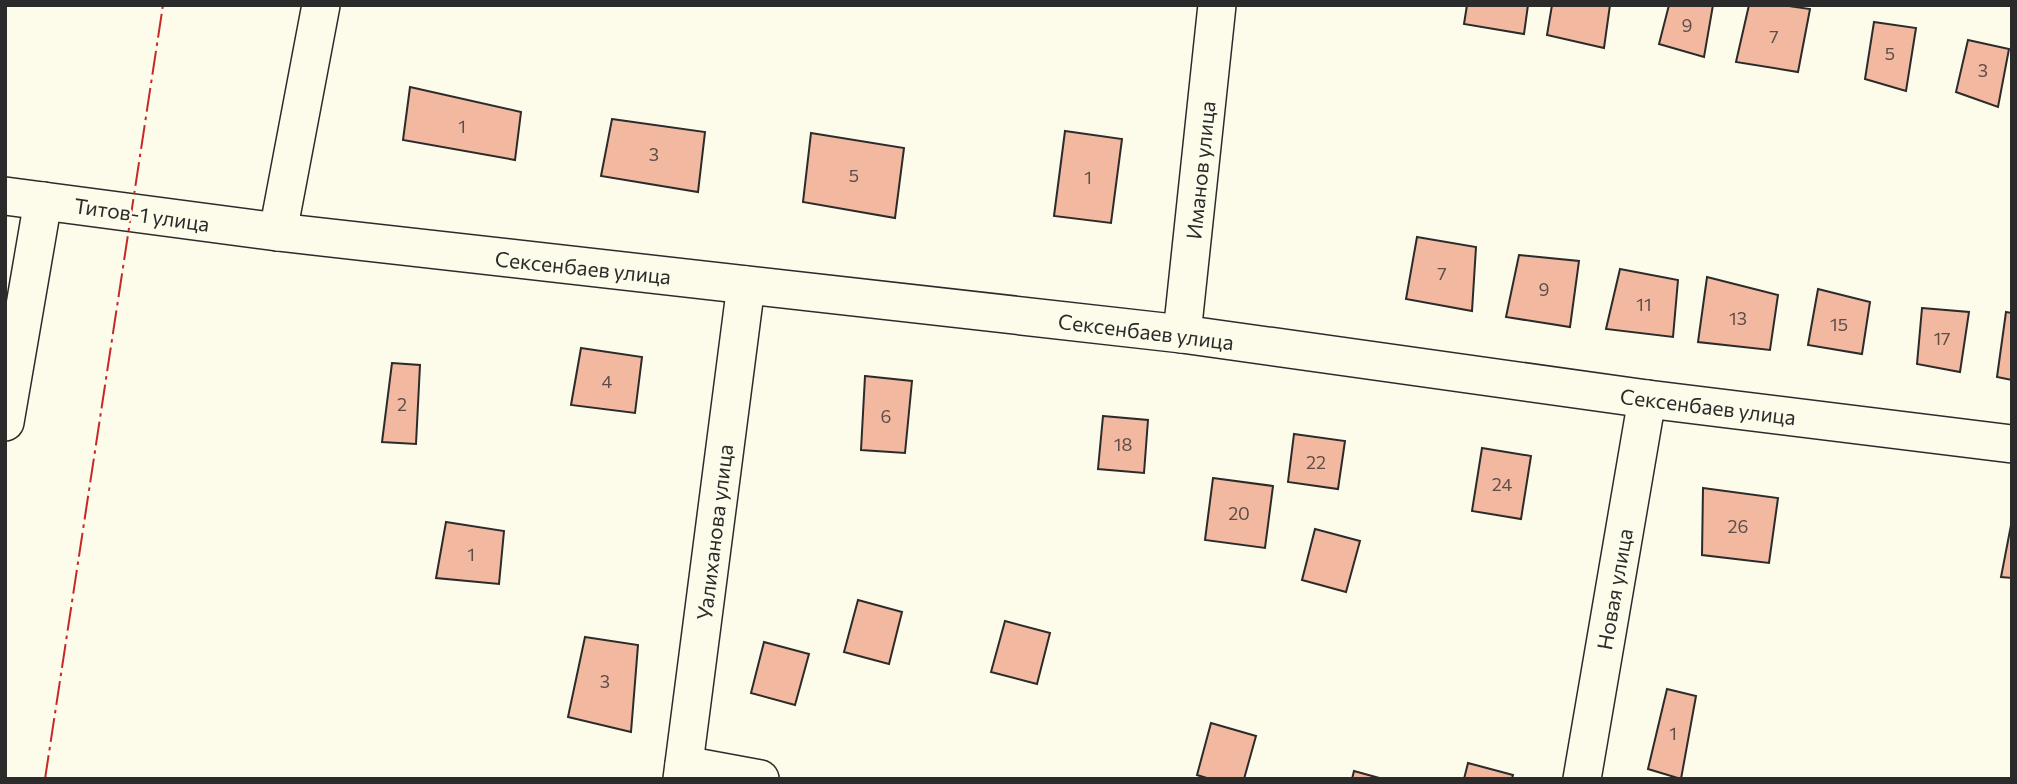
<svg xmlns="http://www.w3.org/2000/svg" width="2017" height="784" font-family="Commissioner,sans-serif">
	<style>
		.building { fill: #f2b8a0; stroke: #2b2b2b; stroke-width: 2 }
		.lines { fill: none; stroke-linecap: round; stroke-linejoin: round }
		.minor-casing { stroke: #2b2b2b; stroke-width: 40 }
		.minor { stroke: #fdfbea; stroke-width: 37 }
		.power { stroke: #c62828; stroke-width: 2; stroke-dasharray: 24 5 3.5 5; stroke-linecap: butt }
		.labels { text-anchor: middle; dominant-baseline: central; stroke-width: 5; stroke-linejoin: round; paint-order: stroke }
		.number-label { font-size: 18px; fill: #5d4e48 }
		.street-label { font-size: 21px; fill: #2b2b2b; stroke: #fdfbea }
	</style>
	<rect width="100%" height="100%" fill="#fdfbea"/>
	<g class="building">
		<path d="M 1467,5 L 1528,5 L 1524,34 L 1464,24 Z"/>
		<path d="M 1552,5 L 1610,5 L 1604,48 L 1547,35 Z"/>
		<path d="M 1669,5 L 1713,5 L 1704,57 L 1659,44 Z"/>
		<path d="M 1749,5 L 1782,5 L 1810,9 L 1798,72 L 1736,62 Z"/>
		<path d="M 1874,22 L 1916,28 L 1906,91 L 1865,79 Z"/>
		<path d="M 1968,40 L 2009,49 L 1998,107 L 1956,92 Z"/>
		<path d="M 410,87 L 521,112 L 515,160 L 403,140 Z"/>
		<path d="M 612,119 L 705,132 L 698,192 L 601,176 Z"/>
		<path d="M 1065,131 L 1122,139 L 1111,223 L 1054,216 Z"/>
		<path d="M 811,133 L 904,148 L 895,218 L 803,202 Z"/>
		<path d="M 1417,237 L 1476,247 L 1472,311 L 1406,299 Z"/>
		<path d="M 1519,255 L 1579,261 L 1570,327 L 1506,317 Z"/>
		<path d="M 1620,269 L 1678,280 L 1673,337 L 1606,329 Z"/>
		<path d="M 1707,277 L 1778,295 L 1770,350 L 1698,342 Z"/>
		<path d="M 1818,289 L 1870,302 L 1862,354 L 1808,345 Z"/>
		<path d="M 1922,308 L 1969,312 L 1960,372 L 1917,364 Z"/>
		<path d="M 2006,312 L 2012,313 L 2012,380 L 1997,377 Z"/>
		<path d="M 581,348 L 642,357 L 635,413 L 571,405 Z"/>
		<path d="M 392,363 L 420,365 L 416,444 L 382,442 Z"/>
		<path d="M 865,376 L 912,381 L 905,453 L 861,450 Z"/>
		<path d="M 1103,416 L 1148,420 L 1144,473 L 1098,469 Z"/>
		<path d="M 1294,434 L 1345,441 L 1338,489 L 1288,482 Z"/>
		<path d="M 1482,448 L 1531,456 L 1521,519 L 1472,511 Z"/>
		<path d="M 1213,478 L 1273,486 L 1265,548 L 1205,540 Z"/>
		<path d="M 1703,488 L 1778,498 L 1769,563 L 1702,555 Z"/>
		<path d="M 2012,520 L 2012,578 L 2001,577 Z"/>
		<path d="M 446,522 L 504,531 L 499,584 L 436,578 Z"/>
		<path d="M 1315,529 L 1360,541 L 1346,592 L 1302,580 Z"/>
		<path d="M 858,600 L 902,612 L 889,664 L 844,652 Z"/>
		<path d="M 1005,621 L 1050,633 L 1037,684 L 991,672 Z"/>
		<path d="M 585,637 L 638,645 L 631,732 L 568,717 Z"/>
		<path d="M 764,642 L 809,654 L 795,705 L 751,693 Z"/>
		<path d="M 1667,689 L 1696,696 L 1681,779 L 1648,769 Z"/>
		<path d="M 1211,723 L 1256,736 L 1244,779 L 1210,779 L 1197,775 Z"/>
		<path d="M 1468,763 L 1513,775 L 1512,779 L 1464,779 Z"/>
		<path d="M 1354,771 L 1383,779 L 1352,779 Z"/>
	</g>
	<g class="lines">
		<g class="minor-casing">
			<g id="minor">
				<path d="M 5,196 L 278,232 L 1182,334 L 1647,399 L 2012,444"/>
				<path d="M 278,232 L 321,5"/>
				<path d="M 1182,334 L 1217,5"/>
				<path d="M 5,422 L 43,201"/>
				<path d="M 684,765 L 760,779"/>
				<path d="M 682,779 L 746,285"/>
				<path d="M 1582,779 L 1647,399"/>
			</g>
		</g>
		<use href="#minor" class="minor"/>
		<path class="power" d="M 45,779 L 163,5"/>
	</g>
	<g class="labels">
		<g class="number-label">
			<text x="1687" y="25">9</text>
			<text x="1774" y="36">7</text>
			<text x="1890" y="53">5</text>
			<text x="1983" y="70">3</text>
			<text x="462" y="126">1</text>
			<text x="654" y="154">3</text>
			<text x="854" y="175">5</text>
			<text x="1088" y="177">1</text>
			<text x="1442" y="273">7</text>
			<text x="1544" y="289">9</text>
			<text x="1644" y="304">11</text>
			<text x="1738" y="318">13</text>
			<text x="1839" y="324">15</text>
			<text x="1942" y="338">17</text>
			<text x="607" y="381">4</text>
			<text x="402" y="404">2</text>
			<text x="886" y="416">6</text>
			<text x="1123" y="444">18</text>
			<text x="1316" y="462">22</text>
			<text x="1502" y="484">24</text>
			<text x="1239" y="513">20</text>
			<text x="1738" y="526">26</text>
			<text x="471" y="554">1</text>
			<text x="605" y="681">3</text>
			<text x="1673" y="733">1</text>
		</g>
		<g class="street-label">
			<text transform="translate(1200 170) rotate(-84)">Иманов улица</text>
			<text transform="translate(142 214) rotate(8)">Титов-1 улица</text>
			<text transform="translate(583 267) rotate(6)">Сексенбаев улица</text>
			<text transform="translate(1146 331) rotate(7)">Сексенбаев улица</text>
			<text transform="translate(1708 406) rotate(7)">Сексенбаев улица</text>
			<text transform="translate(714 532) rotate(-83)">Уалиханова улица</text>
			<text transform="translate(1614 589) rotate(-80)">Новая улица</text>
		</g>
	</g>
	<rect width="2017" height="784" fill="none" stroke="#2b2b2b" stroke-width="14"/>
</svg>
